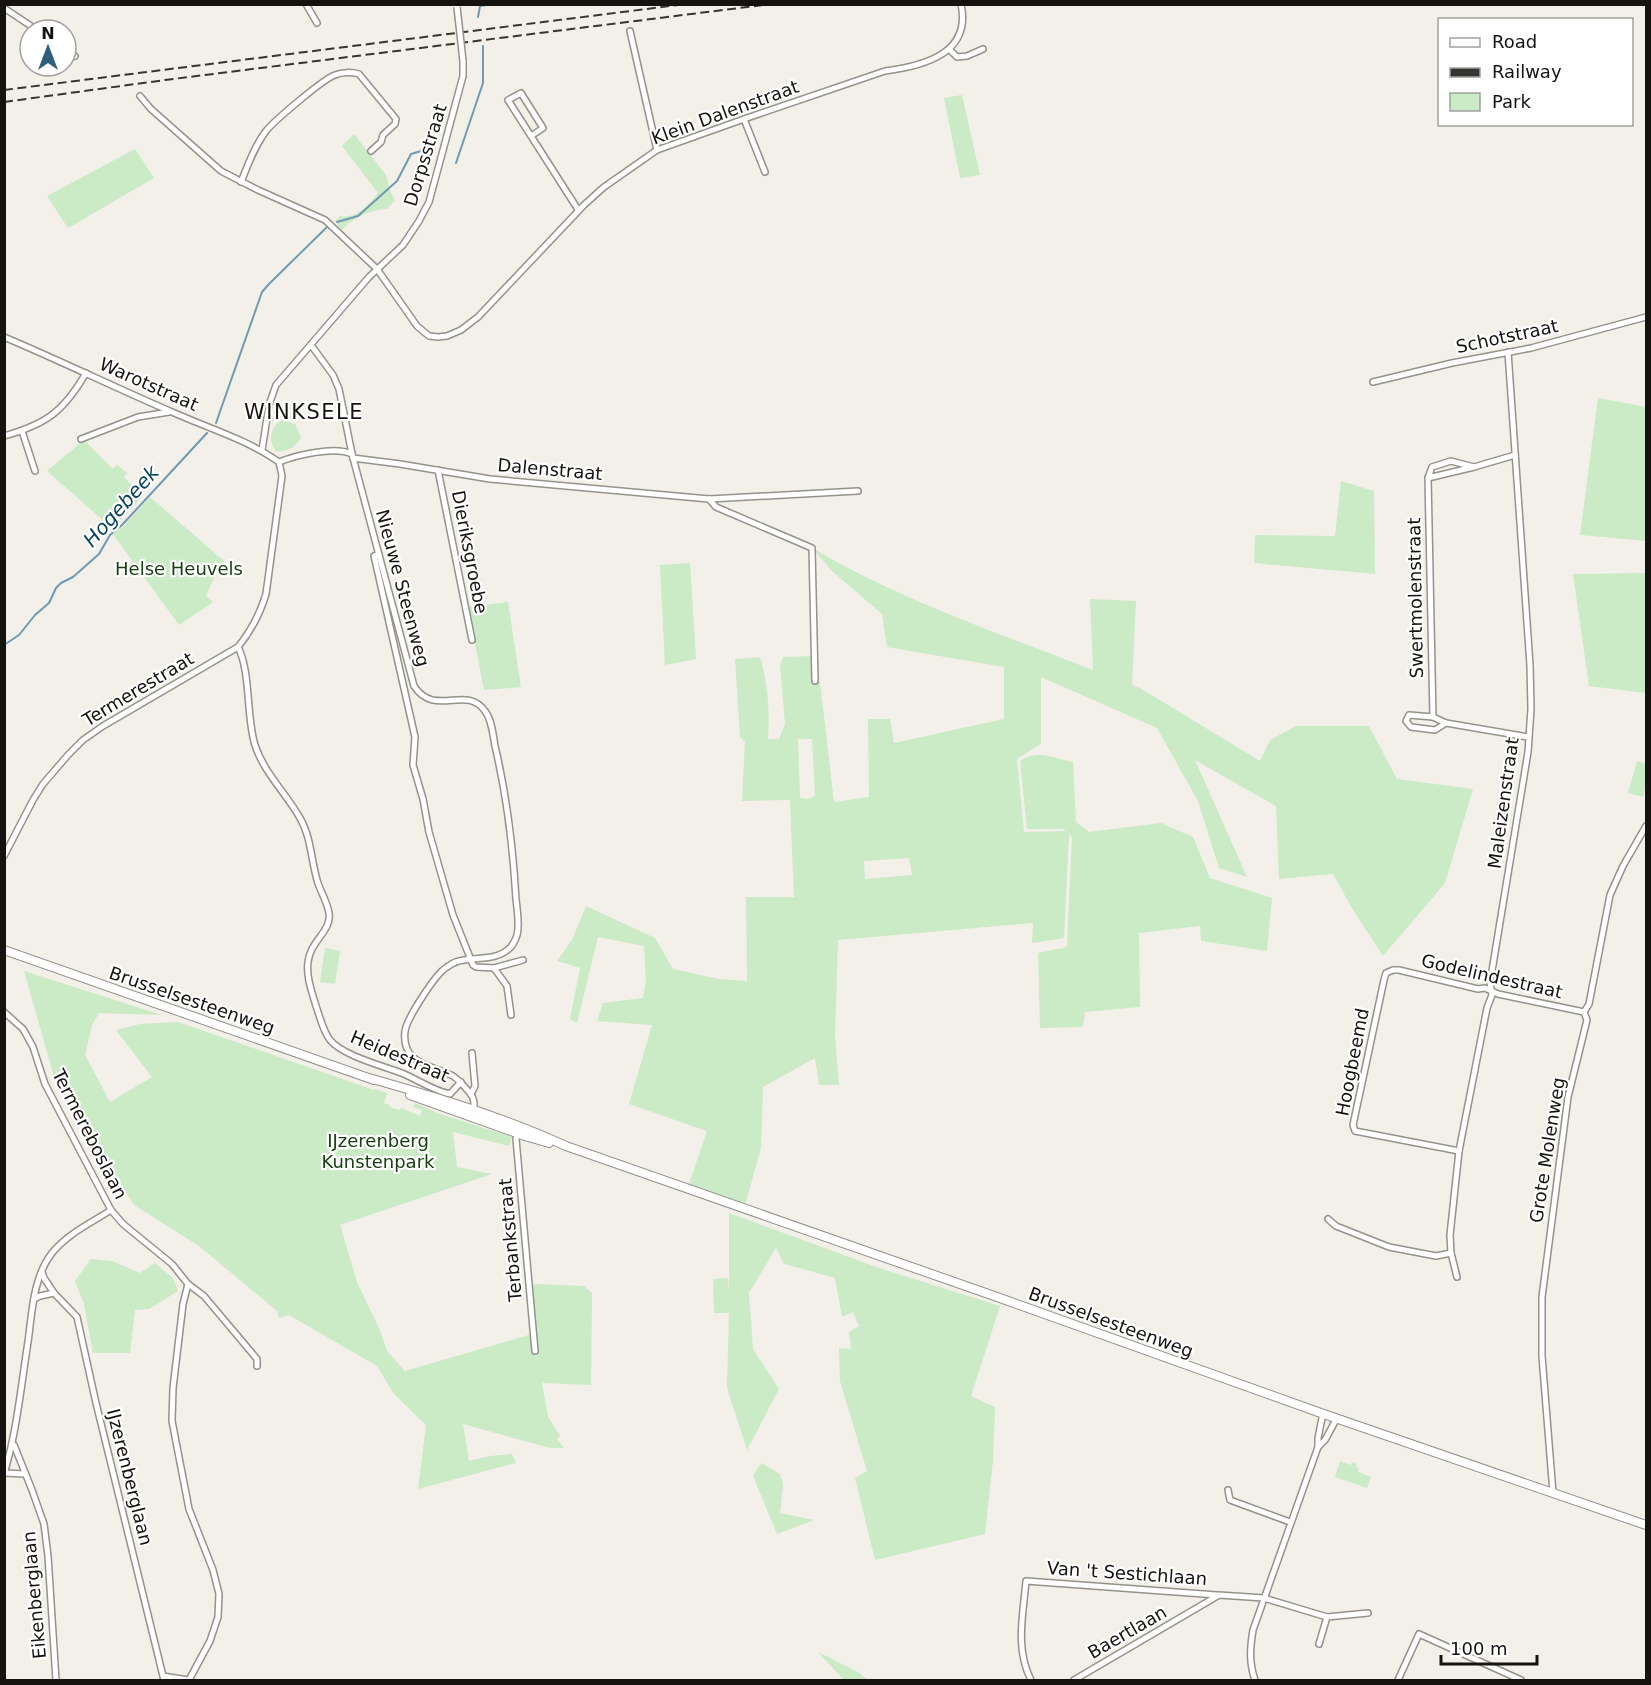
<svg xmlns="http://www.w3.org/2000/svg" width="1651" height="1685" font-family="'DejaVu Sans',sans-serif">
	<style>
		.green { fill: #cbeac6; fill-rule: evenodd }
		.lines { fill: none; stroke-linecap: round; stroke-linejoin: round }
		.stream { stroke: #709ab3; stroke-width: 2 }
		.street-casing { stroke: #94928b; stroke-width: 8 }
		.primary-casing { stroke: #94928b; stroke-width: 10 }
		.street { stroke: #fff; stroke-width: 5 }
		.primary { stroke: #fff; stroke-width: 8 }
		.rail { stroke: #363531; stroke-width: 2; stroke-dasharray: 9 4.5; stroke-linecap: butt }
		.street-bridge-casing { stroke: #94928b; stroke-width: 8; stroke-linecap: butt }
		.street-bridge { stroke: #fff; stroke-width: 5 }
		.labels { text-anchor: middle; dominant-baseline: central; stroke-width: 4.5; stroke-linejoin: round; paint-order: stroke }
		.street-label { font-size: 18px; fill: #141310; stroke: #fff }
		.park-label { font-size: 18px; fill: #164010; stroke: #fff }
		.water-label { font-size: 20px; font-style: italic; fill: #09445e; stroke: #fff }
		.quarter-label { font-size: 21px; letter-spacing: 1.5px; fill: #141310; stroke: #fff }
	</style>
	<rect width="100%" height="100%" fill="#f2f0e8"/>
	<g class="green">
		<path d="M 962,95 L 980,175 L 960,178 L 944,98 Z"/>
		<path d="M 354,134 L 386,175 L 390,190 L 395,200 L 387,209 C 372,209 352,218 342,230 L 335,221 L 340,216 C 357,219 368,205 378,193 L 342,146 Z"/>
		<path d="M 135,149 L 154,178 L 68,228 L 47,196 Z"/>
		<path d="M 1598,398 L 1646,407 L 1646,541 L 1580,535 Z"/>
		<path d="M 282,420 L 295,424 L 301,437 C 296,447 288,452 276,451 C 268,442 270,426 282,420 Z"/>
		<path d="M 84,440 L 113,469 L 117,465 L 127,473 L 124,477 L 143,496 L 123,518 L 108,529 L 107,527 L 109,525 L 108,522 L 106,523 L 47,471 Z"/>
		<path d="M 1341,481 L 1374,491 L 1375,574 L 1254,563 L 1255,535 L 1335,536 Z"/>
		<path d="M 150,497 L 224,561 L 214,577 L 206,596 L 213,602 L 179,625 L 113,534 L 124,526 Z"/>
		<path d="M 812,548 C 900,600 998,633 1093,670 L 1090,599 L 1136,601 L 1132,685 L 1140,688 L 1260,761 L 1270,740 L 1296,726 L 1369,726 L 1397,779 L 1473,789 L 1445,883 L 1383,956 L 1353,910 L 1333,874 L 1279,879 L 1276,806 L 1195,760 L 1247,877 L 1219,868 L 1198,801 L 1157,728 L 1041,677 L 1041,744 L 1017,759 L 1024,832 L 1066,831 L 1063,829 L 1027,829 L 1020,761 C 1039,749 1052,758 1073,762 L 1076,822 L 1089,832 L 1161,823 L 1193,837 L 1210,878 L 1272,898 L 1267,951 L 1201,941 L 1200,926 L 1139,933 L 1140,1007 L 1085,1012 L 1083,1027 L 1040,1028 L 1038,953 L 1067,947 L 1072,837 L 1069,834 L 1064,938 L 1032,943 L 1033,923 L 838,940 L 835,1036 L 839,1085 L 819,1085 L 815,1058 L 763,1087 L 761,1148 L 745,1205 L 688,1187 L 707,1131 L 629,1104 L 652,1025 L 597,1021 L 603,1003 L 643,998 L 646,980 L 644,946 L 598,937 L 577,1023 L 570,1019 L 580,968 L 557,961 L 572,940 L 586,906 L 655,938 L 673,969 L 719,979 L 747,981 L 746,897 L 794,897 L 790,800 L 742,801 L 745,742 L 740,737 L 735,659 L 760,657 C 768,684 770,711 768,739 L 779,739 L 785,724 L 780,666 L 783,657 L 815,656 L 821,690 L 834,802 L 869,797 L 868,719 L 890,719 L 894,743 L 1004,719 L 1004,667 L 887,647 L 882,614 L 832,571 ZM 798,739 L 812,739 L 815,796 L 807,799 L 800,798 ZM 909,858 L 912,875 L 865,879 L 864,861 Z"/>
		<path d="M 690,563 L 696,659 L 665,665 L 660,565 Z"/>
		<path d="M 1646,573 L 1646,693 L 1589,686 L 1573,574 Z"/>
		<path d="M 508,602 L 521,687 L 484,690 L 468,607 Z"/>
		<path d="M 1637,761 L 1646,764 L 1646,784 L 1643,797 L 1628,793 Z"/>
		<path d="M 325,948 L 340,951 L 335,984 L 320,982 Z"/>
		<path d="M 24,971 L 162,1015 L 99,1013 L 92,1025 L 85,1055 L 110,1102 L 152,1077 L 116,1030 L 140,1024 L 178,1022 L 374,1090 L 375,1089 L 387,1093 L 384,1103 L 390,1105 L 390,1107 L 400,1110 L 401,1108 L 420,1116 L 422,1110 L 413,1107 L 415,1103 L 437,1113 L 512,1137 L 509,1146 L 453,1132 L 457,1167 L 492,1174 L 340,1225 L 357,1282 L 379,1328 L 387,1351 L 405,1371 L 532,1334 L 536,1331 L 532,1286 L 535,1284 L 584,1286 L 592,1293 L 591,1385 L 542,1383 L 548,1417 L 560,1436 L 557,1439 L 564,1448 L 550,1448 L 463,1424 L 469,1461 L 490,1456 L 512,1454 L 516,1463 L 418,1489 L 426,1425 L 394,1394 L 377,1366 L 289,1315 L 279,1318 L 277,1311 L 199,1246 L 134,1205 L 78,1118 L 54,1077 Z"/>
		<path d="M 729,1213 L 879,1268 L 1000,1306 L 971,1396 L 995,1407 L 993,1460 L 985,1534 L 875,1560 L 855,1478 L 867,1471 L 840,1381 L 839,1348 L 851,1349 L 849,1332 L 859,1326 L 853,1312 L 842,1317 L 835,1278 L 784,1264 L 776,1248 L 749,1293 L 753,1349 L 779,1389 L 747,1450 L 727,1388 L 729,1313 L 714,1313 L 713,1279 L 728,1278 L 729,1293 Z"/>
		<path d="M 91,1259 L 112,1261 L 140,1273 L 155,1263 L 173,1278 L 178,1291 L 149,1309 L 135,1310 L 130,1353 L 93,1353 L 84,1304 L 75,1281 Z"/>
		<path d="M 1340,1461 L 1351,1465 L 1353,1462 L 1357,1464 L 1356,1467 L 1359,1468 L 1358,1472 L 1371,1477 L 1367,1488 L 1335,1477 Z"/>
		<path d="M 761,1463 L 780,1474 L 783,1484 L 780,1513 L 814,1520 L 777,1534 L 753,1476 Z"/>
		<path d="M 818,1652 L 858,1672 L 868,1680 L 852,1680 L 849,1678 L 850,1680 L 844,1680 Z"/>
	</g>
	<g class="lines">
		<g class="stream">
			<path d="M 478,17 L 480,6 L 494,4"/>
			<path d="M 456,163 L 483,83 L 483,46"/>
			<path d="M 337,222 L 358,216 L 397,181 L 411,154 L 421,151"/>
			<path d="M 216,423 L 262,292 L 269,284 L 327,227"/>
			<path d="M 4,645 L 19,635 L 35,615 L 49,603 L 56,588 L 61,583 L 73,577 L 99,554 L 110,535 L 122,525 L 207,433"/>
		</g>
		<g class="street-casing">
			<g id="street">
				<path d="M 306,4 L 317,23"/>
				<path d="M 4,8 L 37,30"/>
				<path d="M 630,31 L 657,150"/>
				<path d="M 949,49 L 957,57 L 967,56 L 983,49"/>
				<path d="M 66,50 L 75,56"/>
				<path d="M 140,96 L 151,109 L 221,171 L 258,190 L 325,220 L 377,269 L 417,326 L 429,336 L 438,337 L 447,336 L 461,330 L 478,317 L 584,205 L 604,187 L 657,150 L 744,119 L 885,71 C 923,66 972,54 961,4"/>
				<path d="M 744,119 L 765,172"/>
				<path d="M 531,136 L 543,128 L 521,93 L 508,100 L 577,208 L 579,210"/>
				<path d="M 241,182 C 248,165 254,147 266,131 C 274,121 323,79 335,75 C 342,72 352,72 359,74 L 396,119 L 395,124 L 383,135 L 381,142 L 371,151"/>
				<path d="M 4,337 C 61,361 116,388 172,412 C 208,428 246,439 279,462"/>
				<path d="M 311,345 L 333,375 L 339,389 L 352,454 L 414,686 C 435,718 466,684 485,711 C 492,720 493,735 495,746 C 507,797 513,847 516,899 C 517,910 520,924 517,935 C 516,939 513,944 511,947 C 496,962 477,956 459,961 C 454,962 448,966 443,970 C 433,979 407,1018 405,1031 C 401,1064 431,1065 453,1076 C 459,1080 464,1086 469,1092 C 475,1098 475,1105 473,1113"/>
				<path d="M 1373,382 L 1452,363 L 1531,348 L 1646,317"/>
				<path d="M 22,431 L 35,471"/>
				<path d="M 4,436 C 47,424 64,411 86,373"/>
				<path d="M 81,439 L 138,417 L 169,412"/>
				<path d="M 262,450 L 269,405 L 276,385 L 369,277 L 403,245 L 419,221 L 429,202 L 463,76 L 463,61"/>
				<path d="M 353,458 L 400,464 L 490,479 L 709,499 L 858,491"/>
				<path d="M 1451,461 L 1474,467 L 1428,478 L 1432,467 Z"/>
				<path d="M 279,462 C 297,455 334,446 352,454"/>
				<path d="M 1474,467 L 1515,455"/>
				<path d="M 438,470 L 472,640"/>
				<path d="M 1428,478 L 1433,717"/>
				<path d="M 709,499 L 716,507 L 812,548 L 815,681"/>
				<path d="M 379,554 L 374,556 L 375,560 L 415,737 L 413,765 L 423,799 L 429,832 L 453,915 L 473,965 L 476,967 L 494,968 L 523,960"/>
				<path d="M 238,647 C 251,672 246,717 255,745 C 264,773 286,793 300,818 C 311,837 311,859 317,880 C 320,891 327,901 329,913 C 332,931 310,941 308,962 C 306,977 312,992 316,1006 C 320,1017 323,1031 330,1040 C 343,1056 384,1066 404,1074 C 418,1080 434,1091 450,1094 L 461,1082"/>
				<path d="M 1409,715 L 1433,717 L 1446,723 L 1435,730 L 1411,727 L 1406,721 Z"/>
				<path d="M 1446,723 L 1528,737"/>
				<path d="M 4,856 L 33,800 L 43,784 L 68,755 L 83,740 L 103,726 L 238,647 C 251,631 260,614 266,594 L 282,476 L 279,462"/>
				<path d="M 494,968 L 507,986 L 511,1015"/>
				<path d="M 4,1012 L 23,1029 L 27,1036 L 33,1047 L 45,1084 L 111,1210 L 123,1224 L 172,1264 L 188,1284 L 204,1296 L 257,1359 L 257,1366"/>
				<path d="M 1584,1012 L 1589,1004 L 1610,895 L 1623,866 L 1646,826"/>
				<path d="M 471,1094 L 475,1086 L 472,1053"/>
				<path d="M 518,1132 L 516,1139 L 535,1351"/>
				<path d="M 1459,1151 L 1355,1131 L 1353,1125 L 1384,980 L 1386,973 L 1393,970 L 1399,970 L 1478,989 L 1485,988 L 1498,994 L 1584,1012"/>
				<path d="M 1328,1219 L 1336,1226 L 1389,1247 L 1436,1256 L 1451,1253"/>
				<path d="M 1457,1277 L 1451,1253 L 1450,1235 L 1459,1151 L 1487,1008 L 1492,995 L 1490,983 L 1528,752 L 1531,709 L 1530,665 L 1508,352"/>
				<path d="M 188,1284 L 183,1304 L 173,1388 L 172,1421 L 189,1509 L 213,1570 L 219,1594 L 218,1617 L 210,1641 L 189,1680"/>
				<path d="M 54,1293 L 77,1317 L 96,1403 L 163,1676"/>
				<path d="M 34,1299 L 40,1296 L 54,1293 L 44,1278 L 42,1272"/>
				<path d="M 14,1445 L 32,1490 L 44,1524 L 48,1556 L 56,1680"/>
				<path d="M 1318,1447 L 1325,1440 L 1337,1418"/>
				<path d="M 5,1473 L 25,1474"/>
				<path d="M 4,1474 C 17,1431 21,1386 28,1342 C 32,1313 33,1277 52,1253 C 67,1234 91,1223 111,1210"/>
				<path d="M 1228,1490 L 1230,1500 L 1290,1522"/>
				<path d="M 1553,1493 L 1542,1356 L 1542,1297 L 1568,1097 L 1587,1020 L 1584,1012"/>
				<path d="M 1327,1617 L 1368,1613"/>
				<path d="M 164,1680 L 163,1676 L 188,1680"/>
				<path d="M 1031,1680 C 1015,1648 1023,1616 1026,1581 L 1217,1595"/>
				<path d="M 1074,1680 L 1219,1595 L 1264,1598 L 1327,1617 L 1319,1644"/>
				<path d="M 1255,1680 C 1249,1663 1250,1648 1253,1630 L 1318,1447 L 1318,1438 L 1323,1413"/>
				<path d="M 1398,1680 L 1419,1634 L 1521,1680"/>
			</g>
		</g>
		<g class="primary-casing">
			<g id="primary">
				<path d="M 4,950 L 374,1080"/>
				<path d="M 369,1078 C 436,1097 503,1117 566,1146 L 1000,1298 L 1318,1412 L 1646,1525"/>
				<path d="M 410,1095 L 525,1136 L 549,1143"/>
			</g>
		</g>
		<use href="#street" class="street"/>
		<use href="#primary" class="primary"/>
		<g class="rail">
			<path d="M 4,90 L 686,4"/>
			<path d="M 4,102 L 165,80 L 771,4"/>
		</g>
		<g class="street-bridge-casing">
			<path id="street-bridge" d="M 457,7 L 463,61"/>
		</g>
		<use href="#street-bridge" class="street-bridge"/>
	</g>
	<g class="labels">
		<g class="street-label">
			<text transform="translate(725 112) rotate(-20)">Klein Dalenstraat</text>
			<text transform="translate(425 155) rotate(-73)">Dorpsstraat</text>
			<text transform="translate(1507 336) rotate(-12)">Schotstraat</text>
			<text transform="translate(149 384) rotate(24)">Warotstraat</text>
			<text transform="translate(550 469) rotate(5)">Dalenstraat</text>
			<text transform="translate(470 552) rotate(79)">Dieriksgroebe</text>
			<text transform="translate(403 588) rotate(75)">Nieuwe Steenweg</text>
			<text transform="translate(1415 598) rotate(-91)">Swertmolenstraat</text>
			<text transform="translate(138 689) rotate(-31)">Termerestraat</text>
			<text transform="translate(1503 803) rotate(-82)">Maleizenstraat</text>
			<text transform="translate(1492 976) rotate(13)">Godelindestraat</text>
			<text transform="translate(192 1000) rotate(19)">Brusselsesteenweg</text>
			<text transform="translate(400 1056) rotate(23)">Heidestraat</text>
			<text transform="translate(1352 1062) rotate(-79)">Hoogbeemd</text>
			<text transform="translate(90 1134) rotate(63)">Termereboslaan</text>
			<text transform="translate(1547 1150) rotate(-81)">Grote Molenweg</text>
			<text transform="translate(510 1240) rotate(-95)">Terbankstraat</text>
			<text transform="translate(1111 1322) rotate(20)">Brusselsesteenweg</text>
			<text transform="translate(130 1477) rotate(76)">IJzerenberglaan</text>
			<text transform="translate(1127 1573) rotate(4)">Van 't Sestichlaan</text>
			<text transform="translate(34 1595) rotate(-95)">Eikenberglaan</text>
			<text transform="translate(1127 1632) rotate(-30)">Baertlaan</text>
		</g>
		<g class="park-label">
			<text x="179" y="568">Helse Heuvels</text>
			<text x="378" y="1140">IJzerenberg<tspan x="378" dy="21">Kunstenpark</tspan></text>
		</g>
		<g class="water-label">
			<text transform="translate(121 506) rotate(-48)">Hogebeek</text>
		</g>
		<g class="quarter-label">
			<text x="304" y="412">WINKSELE</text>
		</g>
	</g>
	<rect width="1651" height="1685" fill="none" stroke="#141310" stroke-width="12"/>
	<rect x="1438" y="18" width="195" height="108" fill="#ffffff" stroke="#a1a19f" stroke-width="1.5"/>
	<rect x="1450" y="38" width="30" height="9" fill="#ffffff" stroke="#a1a19f" stroke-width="1.5"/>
	<text x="1492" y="48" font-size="18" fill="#141310">Road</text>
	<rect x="1450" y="68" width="30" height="9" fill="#363531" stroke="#a1a19f" stroke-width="1.5"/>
	<text x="1492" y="78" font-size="18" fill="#141310">Railway</text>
	<rect x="1450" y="93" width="30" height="18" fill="#cbeac6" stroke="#a1a19f" stroke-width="1.5"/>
	<text x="1492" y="108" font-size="18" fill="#141310">Park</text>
	<g transform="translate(48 48)"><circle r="28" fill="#ffffff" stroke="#a1a19f" stroke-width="1.5"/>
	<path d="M0-4.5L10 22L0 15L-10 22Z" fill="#2e5e7c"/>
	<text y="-9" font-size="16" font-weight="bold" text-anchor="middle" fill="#141310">N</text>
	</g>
	<path d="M1441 1655v9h96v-9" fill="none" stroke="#141310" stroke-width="3"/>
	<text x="1450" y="1655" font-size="18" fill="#141310" stroke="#ffffff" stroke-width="4.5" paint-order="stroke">100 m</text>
</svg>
